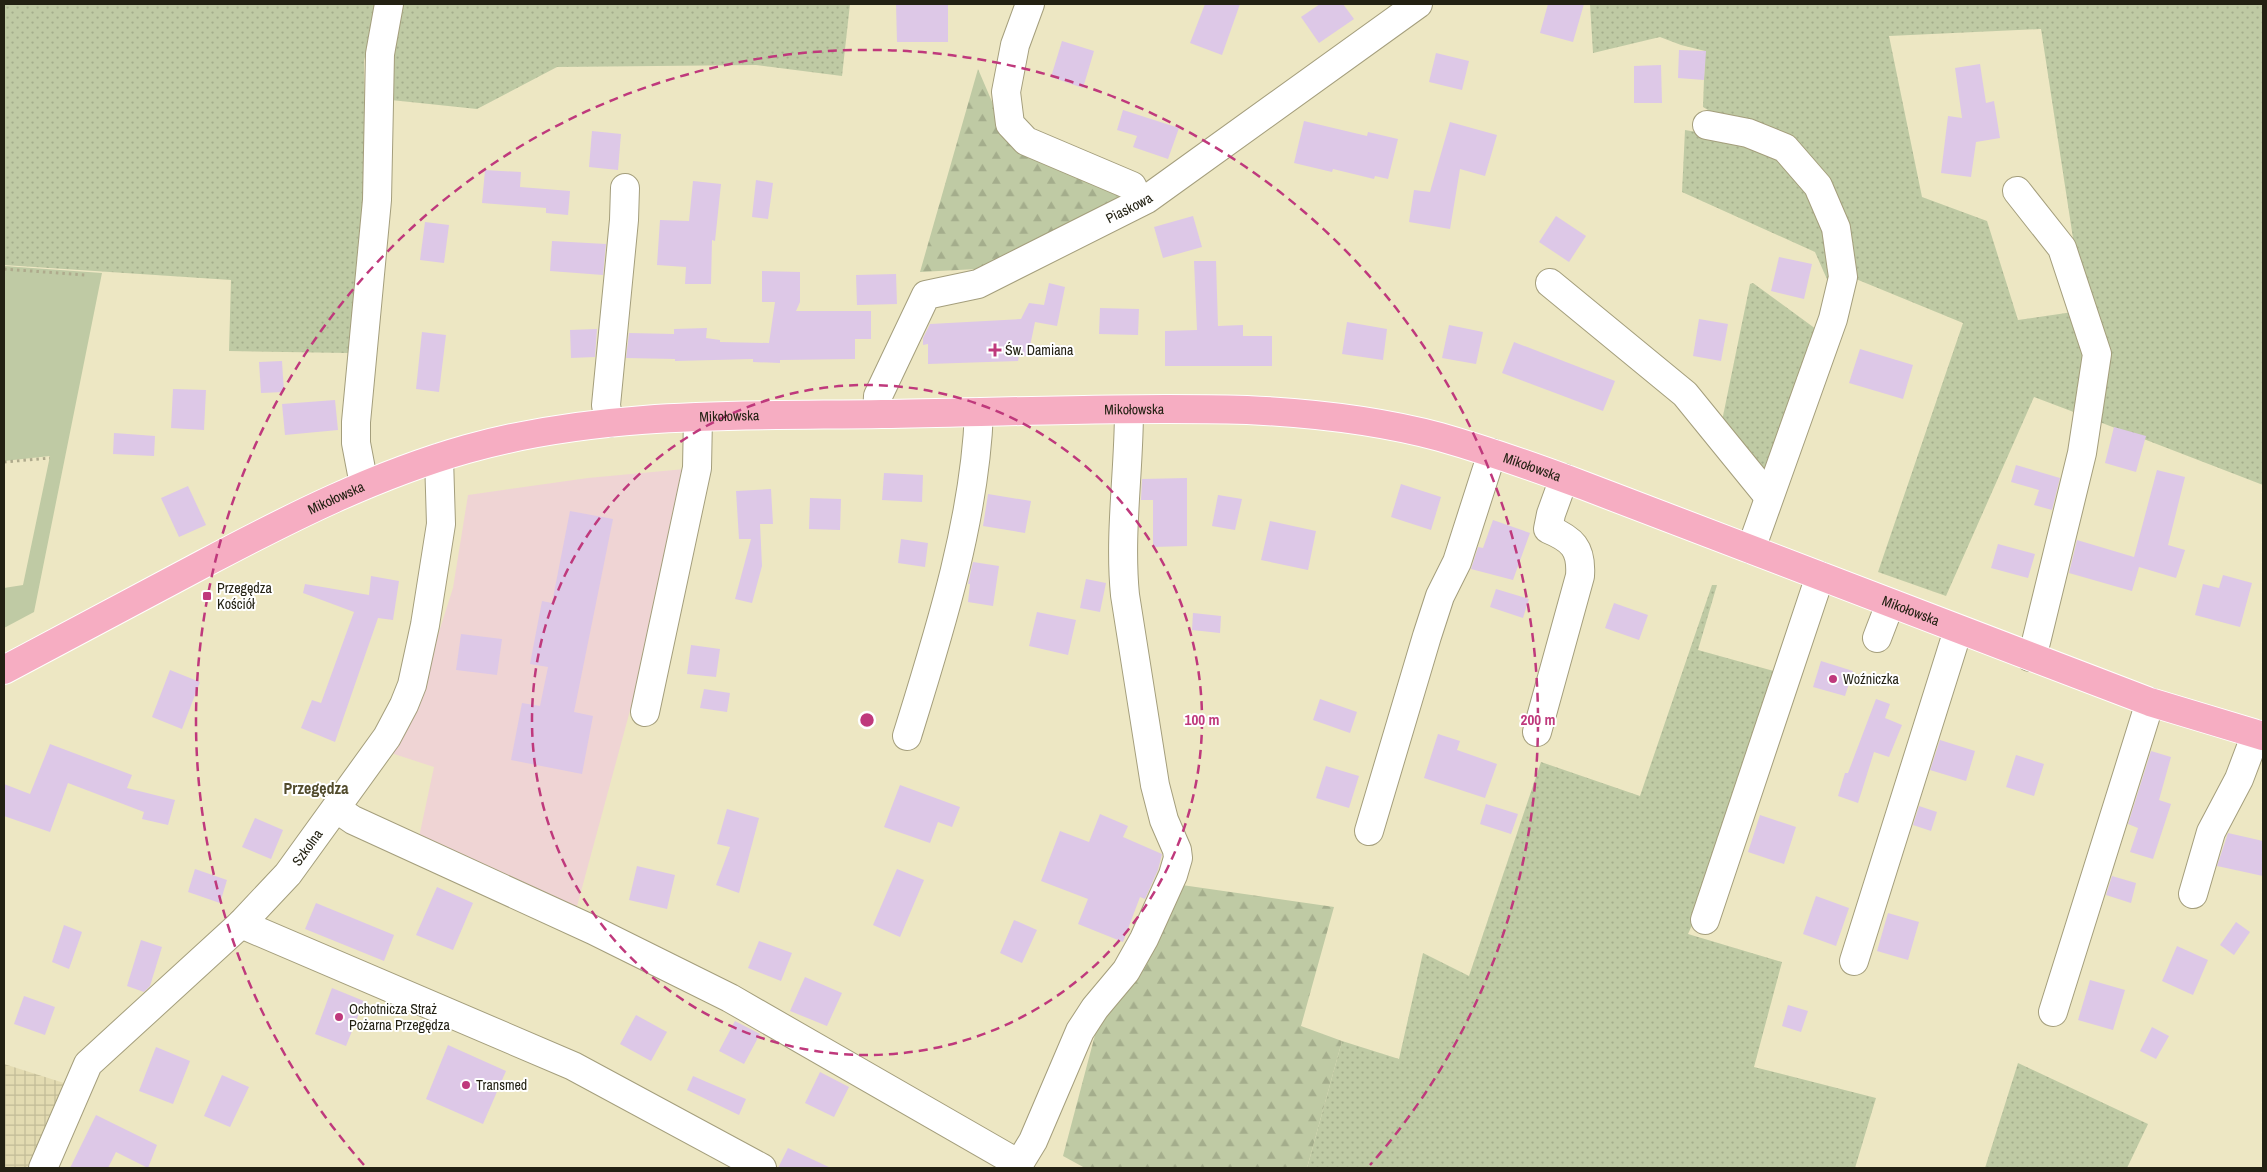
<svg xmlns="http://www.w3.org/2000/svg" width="2267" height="1172" font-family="'Archivo Narrow',sans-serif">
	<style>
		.commercial { fill: #efd4d4 }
		.industrial { fill: url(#industrial-grid) }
		.grass { fill: url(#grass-dots) }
		.forest { fill: url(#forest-firs) }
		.park { fill: #bfcaa4 }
		.building { fill: #ddc8e7 }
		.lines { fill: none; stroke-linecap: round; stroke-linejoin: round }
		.minor-casing { stroke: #a49e7c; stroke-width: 30 }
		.major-casing { stroke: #fff; stroke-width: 30 }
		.path { stroke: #aeaa8c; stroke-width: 3; stroke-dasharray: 2.5 4; stroke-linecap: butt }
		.minor { stroke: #fff; stroke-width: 28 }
		.major { stroke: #f6adc2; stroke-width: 28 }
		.ring { fill: none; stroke: #bf397c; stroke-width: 2.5; stroke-dasharray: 9 6 }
		.poi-dot { fill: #bf397c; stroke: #fff; stroke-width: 2 }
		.labels { text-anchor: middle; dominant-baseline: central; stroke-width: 4; stroke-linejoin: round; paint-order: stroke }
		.street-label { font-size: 14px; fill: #232113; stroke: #fff }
		.poi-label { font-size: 14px; fill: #232113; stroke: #fff; text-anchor: start }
		.quarter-label { font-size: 16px; font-weight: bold; fill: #514b2c; stroke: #fff }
		.centre { fill: #bf397c; stroke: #fff; stroke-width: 2.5 }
		.ring-label { font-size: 15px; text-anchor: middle; font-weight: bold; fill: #bf397c; stroke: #fff; stroke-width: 4; stroke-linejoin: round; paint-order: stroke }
	</style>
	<defs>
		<pattern id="industrial-grid" width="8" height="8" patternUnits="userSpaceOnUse" patternTransform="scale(1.25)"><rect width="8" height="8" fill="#e3dbb1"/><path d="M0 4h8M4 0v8" fill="none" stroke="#c2bc97"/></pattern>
		<pattern id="grass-dots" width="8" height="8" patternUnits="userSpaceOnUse" patternTransform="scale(1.25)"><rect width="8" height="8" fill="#bfcaa4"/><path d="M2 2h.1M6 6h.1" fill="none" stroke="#a4ad8c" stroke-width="1.8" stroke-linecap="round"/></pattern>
		<pattern id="forest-firs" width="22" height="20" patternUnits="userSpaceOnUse" patternTransform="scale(1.25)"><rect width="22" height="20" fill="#bfcaa4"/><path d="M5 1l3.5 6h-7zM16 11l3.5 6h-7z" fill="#a4ad8c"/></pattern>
	</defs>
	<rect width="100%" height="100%" fill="#ede7c3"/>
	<path class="commercial" d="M 685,469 L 651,633 L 576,910 L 418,842 L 434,767 L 388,752 L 414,710 L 453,588 L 468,495 L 588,478 Z"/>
	<path class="industrial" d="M 4,1064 L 64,1083 L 27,1168 L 4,1168 Z"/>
	<g class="grass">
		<path d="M 4,4 L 378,4 L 364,61 L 366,203 L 350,353 L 229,351 L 231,280 L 4,265 Z"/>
		<path d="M 399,4 L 850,4 L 842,76 L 756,65 L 557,67 L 477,109 L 391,100 Z"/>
		<path d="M 1590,4 L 2263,4 L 2263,485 L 2097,421 L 2103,350 L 2084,310 L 2041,29 L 1889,36 L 1922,197 L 1987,221 L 2018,320 L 2073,312 L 2090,355 L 2079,414 L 2034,397 L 1946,596 L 1878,572 L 1963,323 L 1851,277 L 1850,260 L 1839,216 L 1823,179 L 1790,143 L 1725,120 L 1703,107 L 1705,51 L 1681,45 L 1660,37 L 1593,53 Z"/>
		<path d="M 1685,130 L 1749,141 L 1782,154 L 1812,190 L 1827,227 L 1830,286 L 1815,252 L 1682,192 Z"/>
		<path d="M 1753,283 L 1820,332 L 1767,486 L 1722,421 L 1750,284 Z"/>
		<path d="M 1712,585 L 1717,585 L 1698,650 L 1781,673 L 1701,905 L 1688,934 L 1782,962 L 1754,1067 L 1876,1098 L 1855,1168 L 1307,1168 L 1342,1041 L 1399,1059 L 1423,953 L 1469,976 L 1541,762 L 1640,796 Z"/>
		<path d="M 2018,1063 L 2148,1124 L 2127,1168 L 1985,1168 Z"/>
	</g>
	<g class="forest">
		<path d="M 978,69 L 1005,132 L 1127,195 L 977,269 L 920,272 Z"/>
		<path d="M 1175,884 L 1334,907 L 1301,1026 L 1342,1041 L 1307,1168 L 1085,1168 L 1063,1156 L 1100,1016 Z"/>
	</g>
	<path class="park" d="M 4,266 L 102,273 L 34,612 L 4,628 L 4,588 L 23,585 L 50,456 L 4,461 Z"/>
	<g class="building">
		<path d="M 896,4 L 948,4 L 948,42 L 897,42 Z"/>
		<path d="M 1205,4 L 1240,4 L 1222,55 L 1190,43 Z"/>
		<path d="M 1320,4 L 1343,4 L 1354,19 L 1319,43 L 1301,17 Z"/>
		<path d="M 1548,4 L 1584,4 L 1573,42 L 1540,33 Z"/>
		<path d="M 1062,41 L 1094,51 L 1083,88 L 1051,77 Z"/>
		<path d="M 1679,50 L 1706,51 L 1704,80 L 1678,78 Z"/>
		<path d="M 1436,53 L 1469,61 L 1462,90 L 1429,82 Z"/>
		<path d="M 1980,64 L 1986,103 L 1994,101 L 2000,138 L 1976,142 L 1971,177 L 1941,173 L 1948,116 L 1962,118 L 1955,68 Z"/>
		<path d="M 1661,65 L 1662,103 L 1634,103 L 1634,66 Z"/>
		<path d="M 1123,110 L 1179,128 L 1168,159 L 1133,147 L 1137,136 L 1117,130 Z"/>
		<path d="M 1304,121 L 1367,136 L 1368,132 L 1398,139 L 1388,179 L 1375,176 L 1374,179 L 1333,169 L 1332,172 L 1294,163 Z"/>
		<path d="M 1450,122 L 1497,135 L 1485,176 L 1460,169 L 1450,229 L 1409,222 L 1414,190 L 1430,192 Z"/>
		<path d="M 592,131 L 621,134 L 618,170 L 589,167 Z"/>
		<path d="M 485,170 L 521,172 L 520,187 L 570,191 L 568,215 L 546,213 L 546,208 L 482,203 Z"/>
		<path d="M 756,180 L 773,183 L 768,219 L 752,217 Z"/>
		<path d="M 693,181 L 721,184 L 715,241 L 712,240 L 711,284 L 685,284 L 686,267 L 657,265 L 660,220 L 689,221 Z"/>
		<path d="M 1193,216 L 1202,247 L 1163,258 L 1154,227 Z"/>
		<path d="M 1556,216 L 1586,236 L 1569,262 L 1539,242 Z"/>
		<path d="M 425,222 L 449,225 L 444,263 L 420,260 Z"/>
		<path d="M 552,241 L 606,244 L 603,275 L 550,271 Z"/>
		<path d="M 1779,257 L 1812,264 L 1804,299 L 1771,291 Z"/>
		<path d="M 1194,261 L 1216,261 L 1218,326 L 1243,325 L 1243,336 L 1272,336 L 1272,366 L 1165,366 L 1165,331 L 1197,330 Z"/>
		<path d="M 762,271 L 800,272 L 800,302 L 796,311 L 871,311 L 871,339 L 855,339 L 855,359 L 780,360 L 780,363 L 753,362 L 753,359 L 675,361 L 675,359 L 626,358 L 629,333 L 674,334 L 674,329 L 707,328 L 706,338 L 720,340 L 720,342 L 769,343 L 775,302 L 762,302 Z"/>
		<path d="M 896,274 L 897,304 L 857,305 L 856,275 Z"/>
		<path d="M 1049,283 L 1065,287 L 1057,326 L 1035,322 L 1028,356 L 1019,356 L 1018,361 L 928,364 L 928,344 L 923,345 L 923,338 L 930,324 L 1021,319 L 1029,303 L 1044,305 Z"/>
		<path d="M 1100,308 L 1139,309 L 1138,335 L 1099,334 Z"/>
		<path d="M 1699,319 L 1728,324 L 1721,361 L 1693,356 Z"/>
		<path d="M 1347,322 L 1387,329 L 1383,360 L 1342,354 Z"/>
		<path d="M 1449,325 L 1483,332 L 1476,364 L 1442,358 Z"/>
		<path d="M 597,329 L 595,357 L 571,358 L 570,330 Z"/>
		<path d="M 422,332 L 446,335 L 439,392 L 416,389 Z"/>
		<path d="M 1514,342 L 1615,381 L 1603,411 L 1502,373 Z"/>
		<path d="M 1860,349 L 1913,365 L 1903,399 L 1849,383 Z"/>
		<path d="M 282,361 L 284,392 L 261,393 L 259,362 Z"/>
		<path d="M 173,389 L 206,390 L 204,430 L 171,428 Z"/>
		<path d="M 335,400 L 338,430 L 285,435 L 282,404 Z"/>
		<path d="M 2114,427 L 2146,436 L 2136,472 L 2105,463 Z"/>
		<path d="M 114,433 L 155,436 L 154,456 L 113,454 Z"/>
		<path d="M 2016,465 L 2060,478 L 2052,510 L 2034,505 L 2039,490 L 2011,482 Z"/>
		<path d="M 2157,470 L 2185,477 L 2168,545 L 2185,550 L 2176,578 L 2139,567 L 2132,591 L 2069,573 L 2077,540 L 2134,557 Z"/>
		<path d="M 884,473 L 923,475 L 922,502 L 882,500 Z"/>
		<path d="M 1187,478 L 1187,546 L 1153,547 L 1153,500 L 1141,500 L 1142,479 Z"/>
		<path d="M 1401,484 L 1441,497 L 1431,530 L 1391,517 Z"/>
		<path d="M 188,486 L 206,525 L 179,537 L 161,498 Z"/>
		<path d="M 771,489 L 773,524 L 760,524 L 762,566 L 752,603 L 735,599 L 751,539 L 739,539 L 736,491 Z"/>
		<path d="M 988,494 L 1031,501 L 1025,533 L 983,526 Z"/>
		<path d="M 1218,495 L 1242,499 L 1235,530 L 1212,526 Z"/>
		<path d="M 810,498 L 841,499 L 840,530 L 809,529 Z"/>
		<path d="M 570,511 L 613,519 L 574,712 L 593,716 L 582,774 L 511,760 L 522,703 L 540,706 L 548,667 L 530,664 L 542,601 L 552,603 Z"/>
		<path d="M 1493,520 L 1530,533 L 1513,580 L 1471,569 L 1478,547 L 1483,548 Z"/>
		<path d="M 1270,521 L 1316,531 L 1308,570 L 1261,560 Z"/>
		<path d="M 901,539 L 928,543 L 925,567 L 898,563 Z"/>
		<path d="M 1998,544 L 2035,554 L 2028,578 L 1991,568 Z"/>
		<path d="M 973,562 L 999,566 L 993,606 L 968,602 L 970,584 L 968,584 Z"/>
		<path d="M 2223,575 L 2252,583 L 2240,627 L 2195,615 L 2203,584 L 2219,588 Z"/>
		<path d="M 371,576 L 399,581 L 393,620 L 378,618 L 335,742 L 301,728 L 312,700 L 321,703 L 354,612 L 303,593 L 305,584 L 369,595 Z"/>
		<path d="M 1086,579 L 1106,583 L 1100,612 L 1080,608 Z"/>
		<path d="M 1496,589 L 1529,599 L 1523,618 L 1490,607 Z"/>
		<path d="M 1614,603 L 1648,615 L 1639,640 L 1605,628 Z"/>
		<path d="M 1037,612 L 1076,620 L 1068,655 L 1029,646 Z"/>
		<path d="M 1193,613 L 1221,616 L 1220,633 L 1192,630 Z"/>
		<path d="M 461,634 L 502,639 L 497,675 L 456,670 Z"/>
		<path d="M 691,645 L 720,649 L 716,677 L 687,674 Z"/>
		<path d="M 1821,661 L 1853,671 L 1845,696 L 1813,687 Z"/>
		<path d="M 170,670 L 200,682 L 182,729 L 152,717 Z"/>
		<path d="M 704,689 L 730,693 L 727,712 L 700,708 Z"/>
		<path d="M 1320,699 L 1357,712 L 1350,733 L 1313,720 Z"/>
		<path d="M 1876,699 L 1890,704 L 1885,718 L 1902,725 L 1889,757 L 1874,752 L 1858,803 L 1838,796 L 1845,773 L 1848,773 Z"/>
		<path d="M 1438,734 L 1460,741 L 1457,750 L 1497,764 L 1485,798 L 1424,778 Z"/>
		<path d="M 1940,740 L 1975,751 L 1966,781 L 1930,770 Z"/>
		<path d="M 50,744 L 132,775 L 127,788 L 175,800 L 168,825 L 142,819 L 144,812 L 68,783 L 50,832 L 4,816 L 4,784 L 30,794 Z"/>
		<path d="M 2151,751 L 2171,757 L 2159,800 L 2171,804 L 2153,859 L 2130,852 L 2138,828 L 2128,824 Z"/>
		<path d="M 2016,755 L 2044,764 L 2034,796 L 2006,787 Z"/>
		<path d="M 1326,766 L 1359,776 L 1349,808 L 1316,798 Z"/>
		<path d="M 900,785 L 960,807 L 952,827 L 938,822 L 930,843 L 884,827 Z"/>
		<path d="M 1486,804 L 1518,814 L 1511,834 L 1480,824 Z"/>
		<path d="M 1919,806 L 1937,812 L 1931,831 L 1913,825 Z"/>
		<path d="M 727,809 L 759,818 L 739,893 L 716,885 L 730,847 L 717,844 Z"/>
		<path d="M 1100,814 L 1128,826 L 1123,837 L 1162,854 L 1158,870 L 1145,899 L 1140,897 L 1123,942 L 1078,924 L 1088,899 L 1041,881 L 1060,831 L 1089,842 Z"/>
		<path d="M 1760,815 L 1796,827 L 1784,864 L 1748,852 Z"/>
		<path d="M 255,818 L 283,830 L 271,859 L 242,847 Z"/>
		<path d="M 2228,833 L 2263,841 L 2263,876 L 2217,866 Z"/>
		<path d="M 637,866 L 675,875 L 667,909 L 629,900 Z"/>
		<path d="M 195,869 L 227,880 L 220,903 L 188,892 Z"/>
		<path d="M 897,869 L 924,880 L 900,937 L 873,925 Z"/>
		<path d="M 2112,876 L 2136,883 L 2131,903 L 2106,895 Z"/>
		<path d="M 437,887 L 473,903 L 453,950 L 416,935 Z"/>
		<path d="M 1816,896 L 1849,908 L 1836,946 L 1803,934 Z"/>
		<path d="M 316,903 L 394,935 L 384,961 L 305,929 Z"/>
		<path d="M 1888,913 L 1919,922 L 1908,960 L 1877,951 Z"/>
		<path d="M 1014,920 L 1037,930 L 1022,963 L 1000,953 Z"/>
		<path d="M 2236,922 L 2250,932 L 2234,955 L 2220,945 Z"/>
		<path d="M 64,925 L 82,932 L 69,969 L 52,962 Z"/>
		<path d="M 141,940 L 162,947 L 150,986 L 144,992 L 127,986 Z"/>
		<path d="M 759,941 L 792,953 L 781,981 L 748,968 Z"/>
		<path d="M 2177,946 L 2208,960 L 2193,995 L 2162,981 Z"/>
		<path d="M 805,977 L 842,993 L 827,1026 L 790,1011 Z"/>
		<path d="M 2090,980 L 2125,990 L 2113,1030 L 2078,1020 Z"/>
		<path d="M 332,988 L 364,1001 L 346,1046 L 315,1034 Z"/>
		<path d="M 24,996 L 55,1007 L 45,1035 L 14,1024 Z"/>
		<path d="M 1788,1005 L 1808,1011 L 1801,1032 L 1782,1026 Z"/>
		<path d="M 636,1015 L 667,1032 L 651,1061 L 620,1044 Z"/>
		<path d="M 735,1021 L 760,1034 L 744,1064 L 719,1051 Z"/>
		<path d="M 2152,1027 L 2169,1036 L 2156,1059 L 2140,1051 Z"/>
		<path d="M 448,1045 L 506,1071 L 483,1124 L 426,1099 Z"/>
		<path d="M 156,1047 L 190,1061 L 173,1104 L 139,1091 Z"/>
		<path d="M 820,1072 L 849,1087 L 834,1117 L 805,1103 Z"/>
		<path d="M 222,1075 L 249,1087 L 230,1127 L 204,1116 Z"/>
		<path d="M 693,1076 L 746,1099 L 739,1115 L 687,1090 Z"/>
		<path d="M 96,1115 L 157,1145 L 148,1168 L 116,1152 L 108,1168 L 70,1168 Z"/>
		<path d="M 788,1148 L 831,1168 L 778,1168 Z"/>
	</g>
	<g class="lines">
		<g class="minor-casing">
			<g id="minor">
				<path d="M 1030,4 L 1015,45 L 1006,92 L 1010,124 L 1026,141 L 1132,186 L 1140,202"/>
				<path d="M 1707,125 L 1748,133 L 1785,148 L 1818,186 L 1836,228 L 1843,277 L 1833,319 L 1751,549"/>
				<path d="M 2017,191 L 2062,248 L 2097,354 L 2082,453 L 2036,642 L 2030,657"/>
				<path d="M 1550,283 L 1685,394 L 1768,496"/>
				<path id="s1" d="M 877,414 L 878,396 L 926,295 L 978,284 L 1147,199 L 1418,4"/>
				<path d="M 609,423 L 606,405 L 624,220 L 625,188"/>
				<path d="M 364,485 L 356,443 L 356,422 L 377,200 L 380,54 L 389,4"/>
				<path d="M 1877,638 L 1890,604"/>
				<path d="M 645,712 L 697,468 L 698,417"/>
				<path d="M 1537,732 L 1580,576 C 1582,548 1572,539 1548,529 L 1551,514 L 1564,478"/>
				<path d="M 907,736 C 939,633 975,520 979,412"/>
				<path d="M 337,809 L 353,820 L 593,930 L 730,998 L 1019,1164 L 1033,1141 L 1080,1031 L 1095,1008 L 1126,971 L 1144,939 L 1173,875 L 1178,858 L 1177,850 L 1164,820 L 1155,785 L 1125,595 C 1119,534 1129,471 1129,410"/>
				<path d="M 1369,831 L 1427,636 L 1440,596 L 1457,562 L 1492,453"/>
				<path d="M 2193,894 L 2211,832 L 2239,779 L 2256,734"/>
				<path d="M 1705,920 L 1820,576"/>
				<path d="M 241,924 L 573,1066 L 762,1168"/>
				<path d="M 1854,961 L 1958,630"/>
				<path d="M 2053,1012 L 2150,702"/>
				<path id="s2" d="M 43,1168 L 88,1064 L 241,924 L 288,874 L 387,737 L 404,705 L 412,685 L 425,625 L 441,524 L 439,458"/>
			</g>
		</g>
		<g class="major-casing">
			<g id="major">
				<path id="s3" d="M 4,670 C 71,635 138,599 205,563 C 290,518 375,475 467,449 C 602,411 744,416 882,414 C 1003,412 1125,407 1247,410 C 1312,413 1377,420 1440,437 C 1489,451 1537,468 1585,486 L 2150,702 L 2263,736"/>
			</g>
		</g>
		<g class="path">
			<path d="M 4,269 L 85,275"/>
			<path d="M 4,462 L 50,458"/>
		</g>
		<use href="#minor" class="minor"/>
		<use href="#major" class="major"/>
	</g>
	<g class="ring">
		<circle cx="867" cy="720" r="335"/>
		<path d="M364 1165A671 671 0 1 1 1370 1165"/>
	</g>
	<g class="poi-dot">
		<path d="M992.5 342.5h5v5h5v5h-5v5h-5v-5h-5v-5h5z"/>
		<rect x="202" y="591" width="10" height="10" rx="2.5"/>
		<circle cx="1833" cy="679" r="5"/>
		<circle cx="339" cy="1017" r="5"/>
		<circle cx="466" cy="1085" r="5"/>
	</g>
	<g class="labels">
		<g class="street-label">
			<text stroke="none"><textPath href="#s1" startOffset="352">Piaskowa</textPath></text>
			<text stroke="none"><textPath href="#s3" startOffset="1184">Mikołowska</textPath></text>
			<text stroke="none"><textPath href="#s3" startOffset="779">Mikołowska</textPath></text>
			<text stroke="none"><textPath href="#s3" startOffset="1589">Mikołowska</textPath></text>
			<text stroke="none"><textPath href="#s3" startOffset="374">Mikołowska</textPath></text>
			<text stroke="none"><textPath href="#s3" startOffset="1994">Mikołowska</textPath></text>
			<text stroke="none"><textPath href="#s2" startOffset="422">Szkolna</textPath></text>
		</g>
		<g class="poi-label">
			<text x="1005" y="350">Św. Damiana</text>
			<text x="217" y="588">Przegędza<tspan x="217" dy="16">Kościół</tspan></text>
			<text x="1843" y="679">Woźniczka</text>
			<text x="349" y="1009">Ochotnicza Straż<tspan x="349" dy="16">Pożarna Przegędza</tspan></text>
			<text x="476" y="1085">Transmed</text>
		</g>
		<g class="quarter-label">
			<text x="316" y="788">Przegędza</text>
		</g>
	</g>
	<circle cx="867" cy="720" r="8" class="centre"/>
	<g class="ring-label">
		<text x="1202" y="725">100 m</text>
		<text x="1538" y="725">200 m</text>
	</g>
	<rect width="2267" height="1172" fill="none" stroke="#232113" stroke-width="10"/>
</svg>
